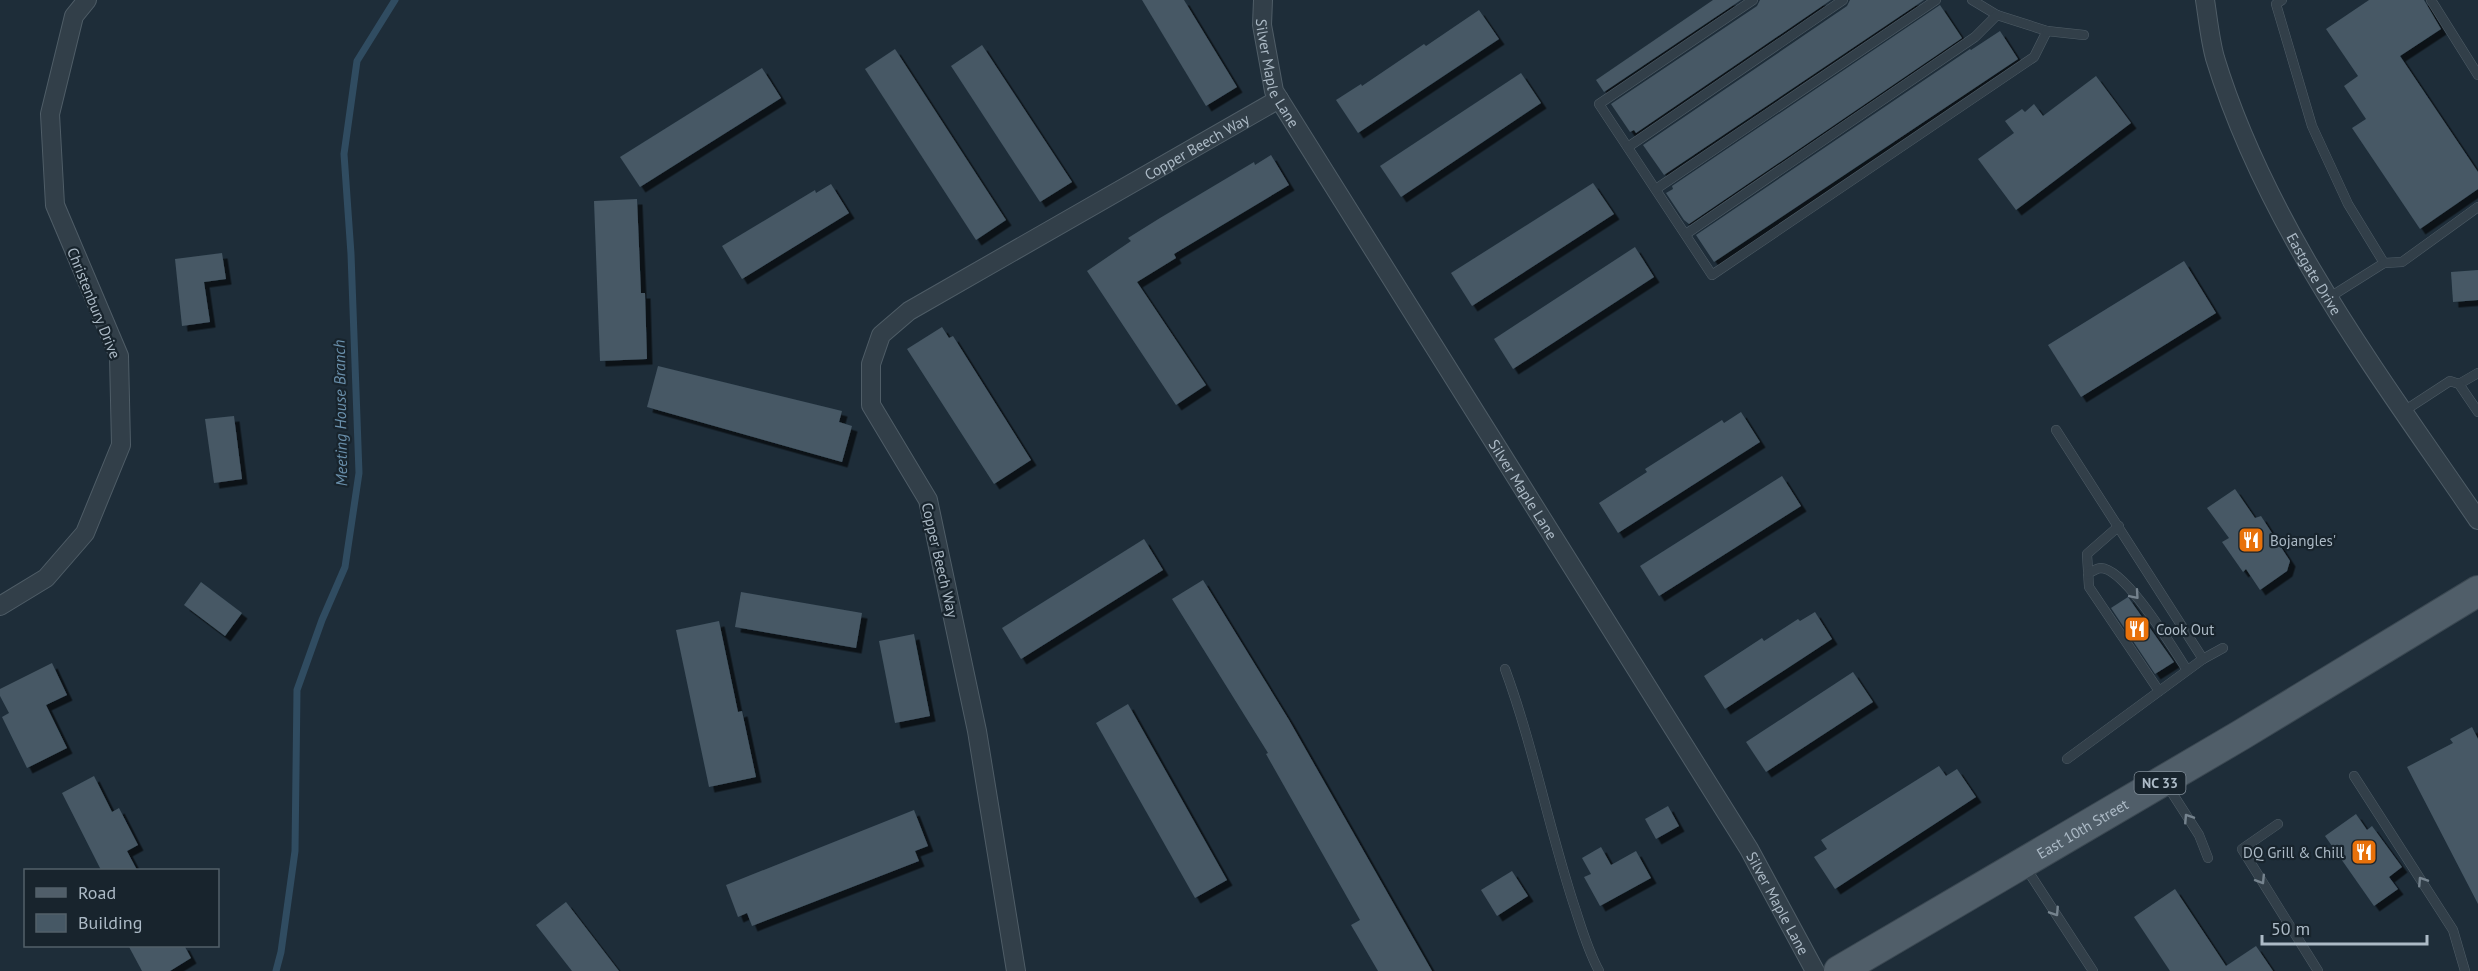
<svg xmlns="http://www.w3.org/2000/svg" width="2478" height="971" font-family="'PT Sans',sans-serif">
	<style>
		.lines { fill: none; stroke-linecap: round; stroke-linejoin: round }
		.stream { stroke: #304c61; stroke-width: 7 }
		.building { fill: #465865; filter: url(#shadow) }
		.service-casing { stroke: #4f5d67; stroke-width: 10 }
		.minor-casing { stroke: #4f5d67; stroke-width: 20 }
		.primary-casing { stroke: #3b4852; stroke-width: 32 }
		.service { stroke: #323f49; stroke-width: 9 }
		.minor { stroke: #323f49; stroke-width: 18 }
		.primary { stroke: #505e69; stroke-width: 30 }
		.oneway { stroke: #75838e }
		.labels { text-anchor: middle; dominant-baseline: central; stroke-width: 4.5; stroke-linejoin: round; paint-order: stroke }
		.shield { fill: #18242d; stroke: #808d98; stroke-width: 1.5 }
		.shield-label { font-size: 14px; font-weight: bold; fill: #acbac6 }
		.street-label { font-size: 15px; fill: #acbac6; stroke: #18242d }
		.poi-label { font-size: 15px; fill: #acbac6; stroke: #18242d; text-anchor: start }
		.water-label { font-size: 16px; font-style: italic; fill: #6a90ac; stroke: #18242d }
	</style>
	<defs>
		<filter id="shadow"><feDropShadow dx="5.5" dy="5.5" stdDeviation="0" flood-color="#0009"/></filter>
	</defs>
	<rect width="100%" height="100%" fill="#1e2d39"/>
	<g class="lines">
		<path class="stream" d="M 276,971 L 281,952 L 295,851 L 297,690 L 322,620 L 345,567 L 359,473 L 351,254 L 344,154 L 357,61 L 395,0"/>
	</g>
	<g class="building">
		<path d="M 1142,0 L 1184,0 L 1237,87 L 1206,106 Z"/>
		<path d="M 1713,0 L 1741,0 L 1604,92 L 1596,80 Z"/>
		<path d="M 1760,0 L 1831,0 L 1636,133 L 1634,130 L 1630,132 L 1611,104 L 1757,6 Z"/>
		<path d="M 1850,0 L 1924,0 L 1664,175 L 1643,145 L 1847,6 Z"/>
		<path d="M 2369,0 L 2424,0 L 2441,29 L 2400,56 L 2478,172 L 2478,189 L 2420,229 L 2352,128 L 2366,119 L 2344,86 L 2358,76 L 2326,29 Z"/>
		<path d="M 1940,5 L 1962,38 L 1689,224 L 1684,220 L 1666,193 L 1673,189 L 1672,186 Z"/>
		<path d="M 1479,10 L 1499,39 L 1358,133 L 1336,100 L 1361,84 L 1362,86 L 1424,44 L 1426,46 Z"/>
		<path d="M 2000,31 L 2018,59 L 1714,262 L 1696,235 L 1970,49 L 1971,50 Z"/>
		<path d="M 982,45 L 1072,182 L 1040,202 L 951,66 Z"/>
		<path d="M 895,49 L 1006,220 L 976,240 L 865,69 Z"/>
		<path d="M 762,68 L 781,98 L 640,187 L 620,157 Z"/>
		<path d="M 1521,73 L 1541,103 L 1401,197 L 1380,166 Z"/>
		<path d="M 2096,76 L 2131,123 L 2016,210 L 1978,159 L 2014,133 L 2005,121 L 2022,109 L 2025,112 L 2034,104 L 2043,116 Z"/>
		<path d="M 1271,155 L 1289,185 L 1174,254 L 1176,258 L 1137,282 L 1206,385 L 1176,405 L 1087,271 L 1131,241 L 1128,238 L 1160,218 L 1254,162 L 1255,165 Z"/>
		<path d="M 1593,183 L 1614,214 L 1472,306 L 1451,273 Z"/>
		<path d="M 831,184 L 849,213 L 742,279 L 722,246 L 815,190 L 816,193 Z"/>
		<path d="M 637,199 L 641,293 L 645,293 L 647,359 L 600,361 L 594,201 Z"/>
		<path d="M 1635,247 L 1654,277 L 1513,369 L 1494,339 Z"/>
		<path d="M 222,253 L 226,279 L 204,282 L 210,322 L 182,326 L 175,259 Z"/>
		<path d="M 2184,261 L 2216,313 L 2081,397 L 2048,345 Z"/>
		<path d="M 2478,270 L 2478,300 L 2453,302 L 2451,272 Z"/>
		<path d="M 942,327 L 949,338 L 953,336 L 1031,460 L 994,484 L 907,349 Z"/>
		<path d="M 658,366 L 842,411 L 839,422 L 852,426 L 842,462 L 647,407 Z"/>
		<path d="M 1741,412 L 1760,442 L 1618,533 L 1599,503 L 1647,472 L 1645,469 L 1722,420 L 1724,423 Z"/>
		<path d="M 234,416 L 242,479 L 214,483 L 205,419 Z"/>
		<path d="M 1782,476 L 1801,506 L 1659,596 L 1640,566 Z"/>
		<path d="M 2235,489 L 2255,518 L 2261,516 L 2290,561 L 2287,571 L 2260,590 L 2246,569 L 2243,572 L 2222,542 L 2229,538 L 2207,508 Z"/>
		<path d="M 1144,539 L 1163,570 L 1021,659 L 1002,628 Z"/>
		<path d="M 1203,580 L 1289,720 L 1432,971 L 1378,971 L 1351,925 L 1360,920 L 1266,754 L 1268,753 L 1172,599 Z"/>
		<path d="M 201,582 L 242,613 L 225,636 L 184,605 Z"/>
		<path d="M 741,592 L 862,613 L 856,648 L 735,627 Z"/>
		<path d="M 2128,597 L 2174,662 L 2155,674 L 2111,608 Z"/>
		<path d="M 1815,612 L 1832,639 L 1725,709 L 1704,676 L 1762,638 L 1764,641 L 1798,619 L 1800,621 Z"/>
		<path d="M 719,621 L 738,712 L 742,711 L 756,777 L 709,787 L 676,630 Z"/>
		<path d="M 914,634 L 930,716 L 895,723 L 879,641 Z"/>
		<path d="M 52,663 L 67,695 L 46,705 L 67,748 L 27,768 L 2,717 L 9,713 L 0,696 L 0,689 Z"/>
		<path d="M 1853,672 L 1873,702 L 1766,772 L 1746,742 Z"/>
		<path d="M 1128,704 L 1227,880 L 1195,898 L 1096,723 Z"/>
		<path d="M 2472,727 L 2478,739 L 2478,904 L 2407,767 L 2453,743 L 2450,739 Z"/>
		<path d="M 1939,766 L 1946,776 L 1957,769 L 1976,797 L 1835,889 L 1814,857 L 1827,849 L 1821,840 Z"/>
		<path d="M 94,776 L 112,812 L 119,808 L 138,845 L 127,851 L 137,870 L 101,870 L 62,793 Z"/>
		<path d="M 1668,806 L 1679,826 L 1656,839 L 1645,819 Z"/>
		<path d="M 914,810 L 928,846 L 915,851 L 919,861 L 752,926 L 747,913 L 738,917 L 726,885 Z"/>
		<path d="M 2356,814 L 2367,830 L 2372,826 L 2402,867 L 2389,877 L 2398,889 L 2374,906 L 2325,836 Z"/>
		<path d="M 1601,847 L 1611,865 L 1636,851 L 1651,878 L 1600,906 L 1584,877 L 1591,874 L 1582,858 Z"/>
		<path d="M 1512,871 L 1528,896 L 1497,916 L 1481,890 Z"/>
		<path d="M 2175,889 L 2226,966 L 2256,946 L 2273,971 L 2170,971 L 2134,917 Z"/>
		<path d="M 566,902 L 619,971 L 572,971 L 536,925 Z"/>
		<path d="M 128,945 L 184,945 L 191,958 L 170,971 L 142,971 Z"/>
	</g>
	<g class="lines">
		<g class="service-casing">
			<g id="service">
				<path d="M 1753,0 L 1599,104 L 1712,275 L 2034,57 L 2047,31 L 1997,15 L 1972,0"/>
				<path d="M 2282,0 L 2276,4 L 2312,126 L 2348,204 L 2384,263 L 2330,297"/>
				<path d="M 2431,0 L 2478,75"/>
				<path d="M 2047,31 L 2084,35"/>
				<path d="M 1628,147 L 1843,0"/>
				<path d="M 1656,189 L 1936,0"/>
				<path d="M 1686,234 L 1975,37 L 1997,15"/>
				<path d="M 2384,263 L 2402,262 L 2478,207"/>
				<path d="M 2459,384 L 2478,373"/>
				<path d="M 2404,411 L 2450,381 L 2459,384 L 2478,412"/>
				<path d="M 2056,430 L 2203,659 L 2223,648"/>
				<path d="M 2119,526 L 2087,554 L 2089,587 L 2159,691"/>
				<path d="M 2088,573 C 2092,572 2097,568 2101,568 C 2126,569 2174,650 2187,670"/>
				<path d="M 1505,669 C 1533,745 1548,825 1573,902 C 1581,926 1587,949 1599,971"/>
				<path d="M 2067,759 L 2203,659"/>
				<path d="M 2354,776 L 2453,930 L 2465,971"/>
				<path d="M 2167,785 L 2199,835 L 2208,858"/>
				<path d="M 2278,824 L 2242,849 L 2318,971"/>
				<path d="M 2024,865 L 2093,971"/>
			</g>
		</g>
		<g class="minor-casing">
			<g id="minor">
				<path id="s1" d="M 1263,0 L 1262,25 L 1274,91 L 1749,849 L 1815,971"/>
				<path id="s2" d="M 2205,0 C 2208,19 2210,40 2215,58 C 2267,228 2379,375 2478,520"/>
				<path d="M 0,606 L 46,578 L 85,533 L 121,445 L 119,356 L 55,205 L 50,114 L 74,16 L 87,0"/>
				<path id="s3" d="M 1016,971 L 977,731 L 928,500 L 871,405 L 871,364 L 881,335 L 909,311 L 1279,99"/>
			</g>
		</g>
		<g class="primary-casing">
			<g id="primary">
				<path id="s4" d="M 1839,971 L 2241,735 L 2478,591"/>
			</g>
		</g>
		<use href="#service" class="service"/>
		<use href="#minor" class="minor"/>
		<use href="#primary" class="primary"/>
	</g>
	<defs><path id="oneway-chevron" d="M-2-3.5L2.5 0L-2 3.5" fill="none" stroke-width="1.6" stroke-linecap="round" stroke-linejoin="round" transform="scale(1.5)"/></defs>
	<g class="oneway">
		<use href="#oneway-chevron" transform="translate(2135 595) rotate(49)"/>
		<use href="#oneway-chevron" transform="translate(2188 818) rotate(-123)"/>
		<use href="#oneway-chevron" transform="translate(2261 880) rotate(58)"/>
		<use href="#oneway-chevron" transform="translate(2422 881) rotate(-123)"/>
		<use href="#oneway-chevron" transform="translate(2055 912) rotate(57)"/>
	</g>
	<defs>
		<g id="restaurant-square" transform="scale(1.35)"><rect x="-9" y="-9" width="18" height="18" rx="4" fill="#e8710a" stroke="#18242d"/><path d="M-5-6h1v4h1v-4h1v4h1v-4h1v5L-1.5 .5V6h-2V.5L-5-1ZM5-6V6H3V1.5H1.5Q1.5-4 5-6Z" fill="#fff"/></g>
	</defs>
	<g fill-rule="evenodd">
		<use href="#restaurant-square" x="2251" y="540"/>
		<use href="#restaurant-square" x="2137" y="629"/>
		<use href="#restaurant-square" x="2364" y="852"/>
	</g>
	<g class="labels">
		<rect class="shield" x="2134.5" y="772" width="51" height="22" rx="4.5"/>
		<g class="shield-label">
			<text x="2160" y="783">NC 33</text>
		</g>
		<g class="street-label">
			<text stroke="none"><textPath href="#s1" startOffset="76">Silver Maple Lane</textPath></text>
			<text stroke="none"><textPath href="#s3" startOffset="1030">Copper Beech Way</textPath></text>
			<text stroke="none"><textPath href="#s2" startOffset="297">Eastgate Drive</textPath></text>
			<text transform="translate(94 303) rotate(68)">Christenbury Drive</text>
			<text stroke="none"><textPath href="#s1" startOffset="562">Silver Maple Lane</textPath></text>
			<text transform="translate(940 560) rotate(77)">Copper Beech Way</text>
			<text stroke="none"><textPath href="#s4" startOffset="282">East 10th Street</textPath></text>
			<text stroke="none"><textPath href="#s1" startOffset="1048">Silver Maple Lane</textPath></text>
		</g>
		<g class="poi-label">
			<text x="2270" y="540">Bojangles'</text>
			<text x="2156" y="629">Cook Out</text>
			<text x="2344" y="852" text-anchor="end">DQ Grill &amp; Chill</text>
		</g>
		<g class="water-label">
			<text transform="translate(340 413) rotate(-91)">Meeting House Branch</text>
		</g>
	</g>
	<rect x="24" y="869" width="195" height="78" fill="#18242d" stroke="#53606a" stroke-width="1.5"/>
	<rect x="36" y="888" width="30" height="9" fill="#505e69" stroke="#53606a" stroke-width="1.5"/>
	<text x="78" y="899" font-size="18" fill="#acbac6">Road</text>
	<rect x="36" y="914" width="30" height="18" fill="#465865" stroke="#53606a" stroke-width="1.5"/>
	<text x="78" y="929" font-size="18" fill="#acbac6">Building</text>
	<path d="M2262 935v9h165v-9" fill="none" stroke="#acbac6" stroke-width="3"/>
	<text x="2271" y="935" font-size="18" fill="#acbac6" stroke="#18242d" stroke-width="4.5" paint-order="stroke">50 m</text>
</svg>
